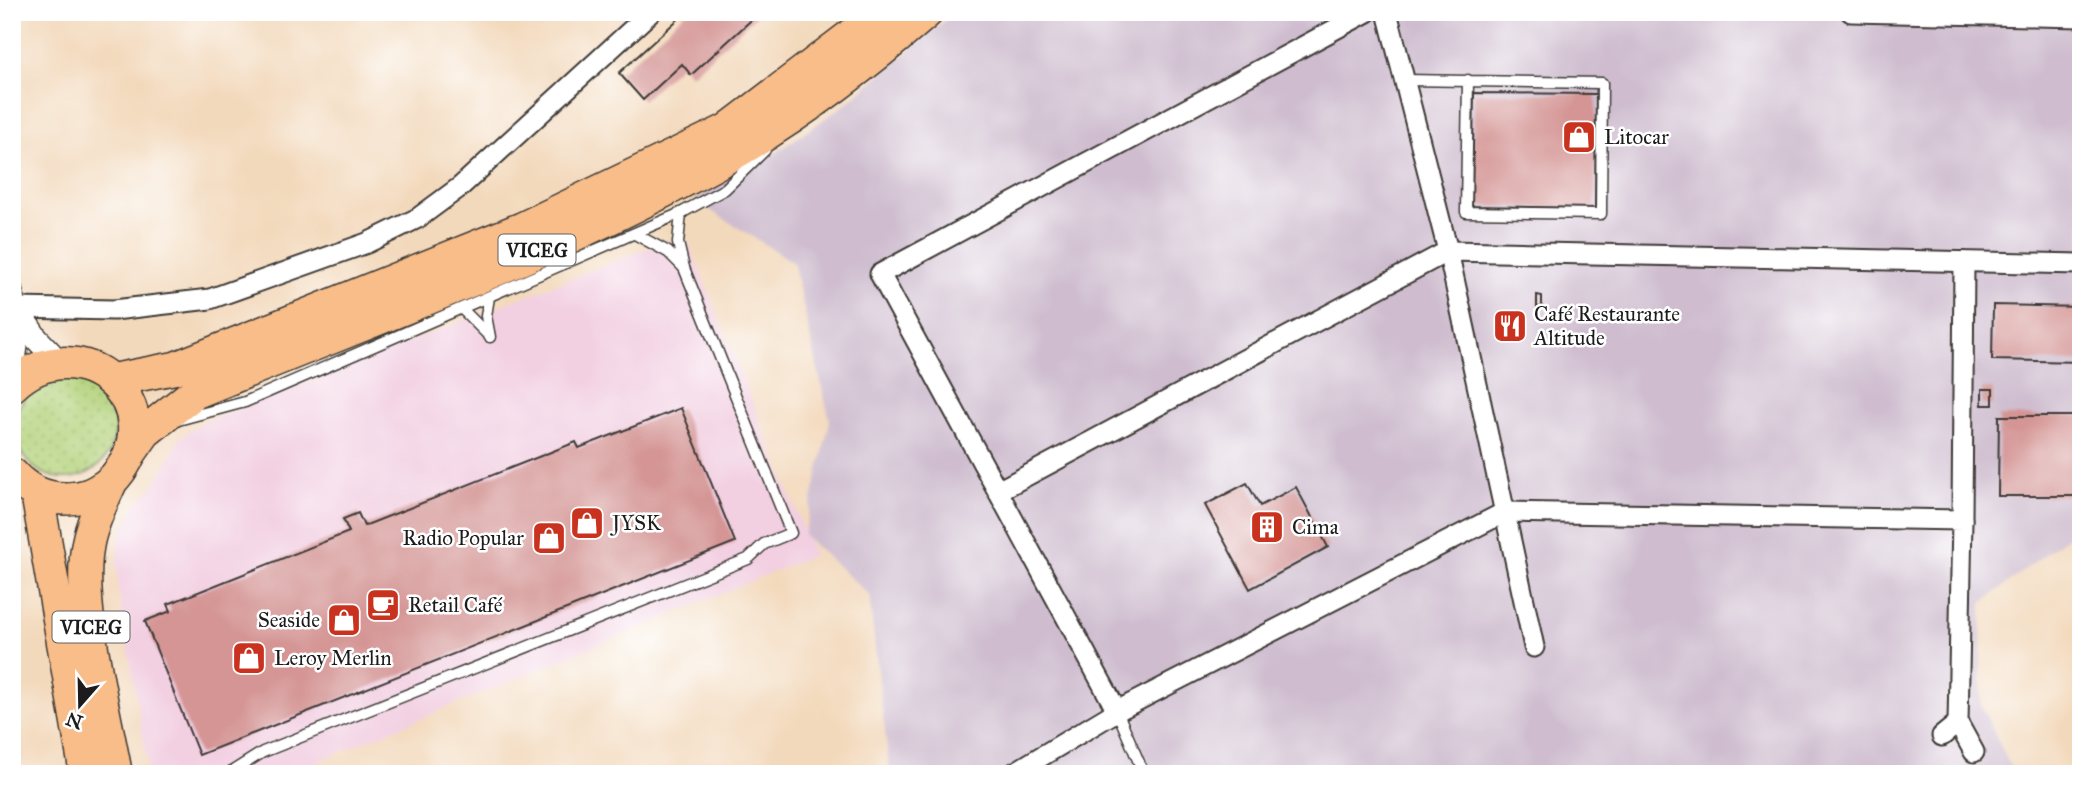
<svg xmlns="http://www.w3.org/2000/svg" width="2093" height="786" font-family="'IM FELL Great Primer',serif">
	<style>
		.built { fill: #f2cfe1 }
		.industrial { fill: #cfbdcf }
		.grass { fill: url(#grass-dots); stroke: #68774b; stroke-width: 2 }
		.building { fill: #d49594 }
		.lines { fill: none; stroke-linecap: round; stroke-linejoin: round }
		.service-casing { stroke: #3c3834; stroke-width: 13 }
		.minor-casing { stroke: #3c3834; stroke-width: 23 }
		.tertiary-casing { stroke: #3c3834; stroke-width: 26 }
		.trunk-casing { stroke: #3c3834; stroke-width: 35 }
		.service { stroke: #fff; stroke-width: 10 }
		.minor { stroke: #fff; stroke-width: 19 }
		.tertiary { stroke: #fff; stroke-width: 23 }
		.trunk { stroke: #f8bd89; stroke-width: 32 }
		.labels { text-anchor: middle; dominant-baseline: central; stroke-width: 5; stroke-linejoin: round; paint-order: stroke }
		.shield { fill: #fff; stroke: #606060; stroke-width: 2 }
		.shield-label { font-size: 19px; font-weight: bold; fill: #1c1c1c }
		.poi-label { font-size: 21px; fill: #1c1c1c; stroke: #fff; text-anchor: start }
	</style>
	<defs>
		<pattern id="grass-dots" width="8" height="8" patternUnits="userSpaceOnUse" patternTransform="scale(1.75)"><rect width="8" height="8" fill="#b3d27a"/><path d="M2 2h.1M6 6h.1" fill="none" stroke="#99b469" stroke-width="1.8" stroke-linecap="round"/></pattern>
	</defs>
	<rect width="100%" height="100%" fill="#fff"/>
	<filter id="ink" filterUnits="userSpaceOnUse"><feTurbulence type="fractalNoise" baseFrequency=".0143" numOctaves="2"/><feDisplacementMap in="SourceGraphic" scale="14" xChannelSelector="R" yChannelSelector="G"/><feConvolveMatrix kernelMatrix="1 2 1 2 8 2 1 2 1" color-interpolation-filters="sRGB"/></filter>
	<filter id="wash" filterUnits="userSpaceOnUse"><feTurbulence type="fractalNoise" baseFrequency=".00686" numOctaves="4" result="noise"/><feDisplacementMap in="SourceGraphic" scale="28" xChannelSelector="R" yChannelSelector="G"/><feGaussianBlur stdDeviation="1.57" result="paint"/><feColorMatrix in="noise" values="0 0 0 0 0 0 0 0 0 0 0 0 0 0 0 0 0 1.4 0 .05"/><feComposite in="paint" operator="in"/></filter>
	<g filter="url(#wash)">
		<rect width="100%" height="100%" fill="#f3d9bc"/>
		<path class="built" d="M 685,234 L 814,555 L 287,774 L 149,774 L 118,588 L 117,562 L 119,541 L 127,522 L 135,506 L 155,484 L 180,438 L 201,423 Z"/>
		<path class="industrial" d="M 955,12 L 1851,12 L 2081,17 L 2081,526 L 1982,603 L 1981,705 L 2014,774 L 890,774 L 869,595 L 804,535 L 830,421 L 793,262 L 694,200 L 771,156 L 846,104 Z"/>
		<circle class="grass" cx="65" cy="428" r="50"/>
		<g id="blocks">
			<g class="building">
				<path d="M 686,12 L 760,12 L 691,75 L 682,64 L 643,100 L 619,73 Z"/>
				<path d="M 1474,93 L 1596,94 L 1595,208 L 1472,206 Z"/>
				<path d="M 1537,295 L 1542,296 L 1542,307 L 1537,307 Z"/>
				<path d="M 1993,305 L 2081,307 L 2081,362 L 1992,360 Z"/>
				<rect x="1982" y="389" width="11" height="16"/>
				<path d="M 681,408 L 735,542 L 199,755 L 145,621 L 171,611 L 168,604 L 349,532 L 343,519 L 358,513 L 364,526 L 576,442 L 579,448 Z"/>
				<path d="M 1999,416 L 2081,416 L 2081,496 L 1998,496 Z"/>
				<path d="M 1247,483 L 1260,506 L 1296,487 L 1328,547 L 1250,589 L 1205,505 Z"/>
			</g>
		</g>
	</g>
	<g filter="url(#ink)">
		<use href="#blocks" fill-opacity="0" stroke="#3c3834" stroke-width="2"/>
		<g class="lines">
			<g class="service-casing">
				<g id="service">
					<path d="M 1404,80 L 1602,83 L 1601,214 L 1466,212 L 1468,80"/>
					<path d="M 635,234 L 668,252 L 684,268"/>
					<path d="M 489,297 L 486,316 L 490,337"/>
					<path d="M 462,309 L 489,336"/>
					<path d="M 178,420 L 245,402 L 681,213 L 725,189 L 765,150"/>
					<path d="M 1117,711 L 1144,774"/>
					<path d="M 228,774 L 263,752 L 748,559 L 764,544 L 791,533 L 684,268 L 678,243 L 681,213"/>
				</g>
			</g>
			<g class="minor-casing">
				<g id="minor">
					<path d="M 1367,12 L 880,274 L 1117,711 L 1505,512 L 1962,520 L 1958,723 L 1974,752"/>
					<path d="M 1387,12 L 1448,251 L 1534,647"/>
					<path d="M 1851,12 L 2081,17"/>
					<path d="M 16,308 L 114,310 L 210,299 L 367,243 L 418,218 L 460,187 L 651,12"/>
					<path d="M 998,491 L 1448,251 L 2081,264"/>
					<path d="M 1962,520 L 1964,262"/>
					<path d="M 1942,736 L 1958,723"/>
					<path d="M 1012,774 L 1117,711"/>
				</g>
			</g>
			<g class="tertiary-casing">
				<g id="tertiary">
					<path d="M 12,293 L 16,346 L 12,375"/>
					<path d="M 16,308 L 36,338 L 59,362"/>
				</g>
			</g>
			<g class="trunk-casing">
				<g id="trunk">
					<path d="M 113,380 L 175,368 L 523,228 L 727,130 L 882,12"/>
					<path d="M 12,386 C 81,321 175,408 115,477 C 105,488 89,497 74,498 C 50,501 28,492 12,474"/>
					<path d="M 131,452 L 145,432 L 194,393 C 369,321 551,255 717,163 C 793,121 862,69 927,12"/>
					<path d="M 111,482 C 102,502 92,522 88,543 C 76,601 105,713 116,774"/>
					<path d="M 37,493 L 86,774"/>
				</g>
			</g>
			<use href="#service" class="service"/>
			<use href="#minor" class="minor"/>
			<use href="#tertiary" class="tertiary"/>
			<use href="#trunk" class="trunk"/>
		</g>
	</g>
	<defs>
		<g id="shop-square" transform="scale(1.75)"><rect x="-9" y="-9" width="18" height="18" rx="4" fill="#c8321e" stroke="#fff"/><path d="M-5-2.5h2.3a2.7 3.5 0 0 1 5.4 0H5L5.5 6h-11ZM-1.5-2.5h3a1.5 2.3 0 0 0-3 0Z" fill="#fff"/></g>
		<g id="restaurant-square" transform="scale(1.75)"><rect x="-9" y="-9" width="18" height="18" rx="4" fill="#c8321e" stroke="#fff"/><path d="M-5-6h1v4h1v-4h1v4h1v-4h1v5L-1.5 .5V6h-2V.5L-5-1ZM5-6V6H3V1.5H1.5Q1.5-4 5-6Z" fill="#fff"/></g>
		<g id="building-square" transform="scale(1.75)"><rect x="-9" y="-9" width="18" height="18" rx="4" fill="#c8321e" stroke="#fff"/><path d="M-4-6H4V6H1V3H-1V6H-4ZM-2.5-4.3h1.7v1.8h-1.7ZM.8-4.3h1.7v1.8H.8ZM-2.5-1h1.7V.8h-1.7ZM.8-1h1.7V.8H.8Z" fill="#fff"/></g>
		<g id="cafe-square" transform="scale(1.75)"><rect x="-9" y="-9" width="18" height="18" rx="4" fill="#c8321e" stroke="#fff"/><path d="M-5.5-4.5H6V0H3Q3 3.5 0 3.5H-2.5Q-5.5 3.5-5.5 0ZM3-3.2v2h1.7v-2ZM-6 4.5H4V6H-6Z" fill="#fff"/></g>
	</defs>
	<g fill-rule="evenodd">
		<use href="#shop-square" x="1579" y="137"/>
		<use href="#restaurant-square" x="1510" y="326"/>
		<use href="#shop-square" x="587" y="523"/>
		<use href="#building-square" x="1267" y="527"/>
		<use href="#shop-square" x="549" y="538"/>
		<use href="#cafe-square" x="383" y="605"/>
		<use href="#shop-square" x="344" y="620"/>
		<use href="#shop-square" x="249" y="658"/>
	</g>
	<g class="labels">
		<g class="shield">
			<rect x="498.5" y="234.5" width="77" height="31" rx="5"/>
			<rect x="52.5" y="611.5" width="77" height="31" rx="5"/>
		</g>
		<g class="shield-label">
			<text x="537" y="250">VICEG</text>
			<text x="91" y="627">VICEG</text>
		</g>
		<g class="poi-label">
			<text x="1604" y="137">Litocar</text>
			<text x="1534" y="314">Café Restaurante<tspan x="1534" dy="24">Altitude</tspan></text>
			<text x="612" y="523">JYSK</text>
			<text x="1292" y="527">Cima</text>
			<text x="524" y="538" text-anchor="end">Radio Popular</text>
			<text x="408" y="605">Retail Café</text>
			<text x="320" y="620" text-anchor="end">Seaside</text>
			<text x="274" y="658">Leroy Merlin</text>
		</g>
	</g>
	<rect width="2093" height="786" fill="none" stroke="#fff" stroke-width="42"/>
	<g transform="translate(80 705) rotate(200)" stroke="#ffffff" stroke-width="5" paint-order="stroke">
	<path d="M0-5L12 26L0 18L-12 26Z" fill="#1c1c1c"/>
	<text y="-10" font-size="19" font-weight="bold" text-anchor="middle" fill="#1c1c1c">N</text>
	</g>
</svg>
